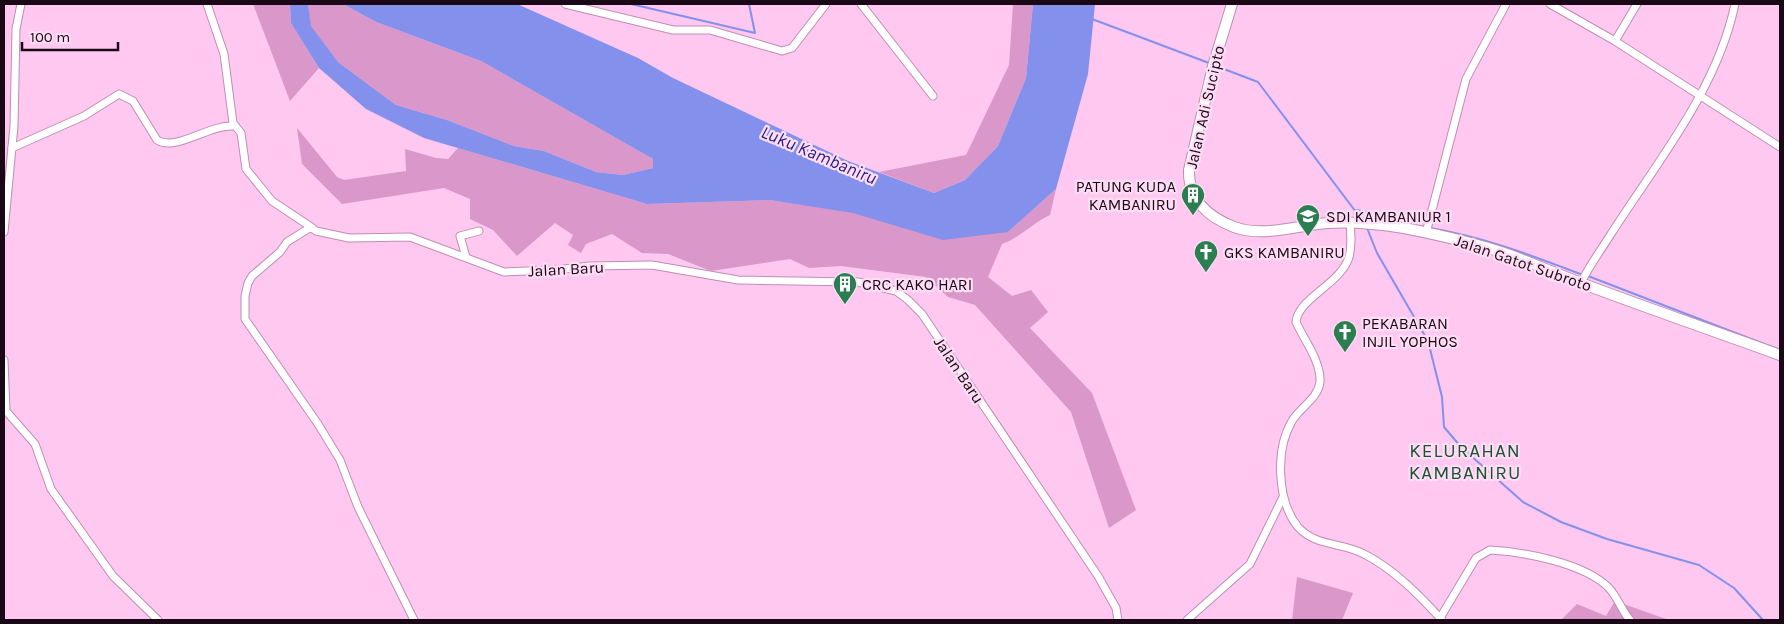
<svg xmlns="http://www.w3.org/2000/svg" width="1784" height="624" font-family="Karla,sans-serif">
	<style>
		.green { fill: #da97ca }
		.water { fill: #8391ed }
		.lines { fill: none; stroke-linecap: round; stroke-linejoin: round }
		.stream { stroke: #8391ed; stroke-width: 2 }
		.minor-casing { stroke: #c08db3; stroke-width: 9 }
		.highway-casing { stroke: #c08db3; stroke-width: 12 }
		.minor { stroke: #fff; stroke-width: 7 }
		.highway { stroke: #fff; stroke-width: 10 }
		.labels { text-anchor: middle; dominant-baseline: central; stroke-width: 4.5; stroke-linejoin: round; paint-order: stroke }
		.street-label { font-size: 16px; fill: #1a0816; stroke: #feddf5 }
		.poi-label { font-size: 16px; fill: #1a0816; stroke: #feddf5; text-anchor: start }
		.water-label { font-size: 18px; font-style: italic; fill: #241c86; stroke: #feddf5 }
		.quarter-label { font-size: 19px; letter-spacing: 1px; fill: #1b5434; stroke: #feddf5 }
	</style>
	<rect width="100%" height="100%" fill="#fec8f0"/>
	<g class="green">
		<path d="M 253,4 L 290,4 L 291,23 L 319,68 L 290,101 Z"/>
		<path d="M 308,4 L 343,4 L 376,22 L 481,61 L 653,159 L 653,168 L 623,175 L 596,172 L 544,151 L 514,146 L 447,120 L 396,105 L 338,62 L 310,26 Z"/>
		<path d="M 1013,4 L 1033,4 L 1026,78 L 998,146 L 965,180 L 934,193 L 879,172 L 966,155 L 1009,65 Z"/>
		<path d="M 297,128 L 337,177 L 344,180 L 406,171 L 405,149 L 436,158 L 448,159 L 458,148 L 647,204 L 770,200 L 1008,232 L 1056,189 L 1050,215 C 1033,223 1019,238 1002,244 L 988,277 L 1012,296 L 1031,290 L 1048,312 L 1030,328 L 1092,393 L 1136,510 L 1109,528 L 1071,412 L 975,305 L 948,297 L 926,277 L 841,266 L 809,268 L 790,259 L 711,271 L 668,254 L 642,253 L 612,234 L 586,244 L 581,253 L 568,245 L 573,235 L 555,223 L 517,256 L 493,230 L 470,219 L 470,199 L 444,188 L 342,204 L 302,164 Z"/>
		<path d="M 1297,577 L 1353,593 L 1342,620 L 1292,620 Z"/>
		<path d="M 1615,601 L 1669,620 L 1561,620 L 1577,604 L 1606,616 Z"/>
	</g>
	<path class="water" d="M 290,4 L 308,4 L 311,26 L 338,62 L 396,105 L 447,120 L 514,146 L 544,151 L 596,172 L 623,175 L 653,168 L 653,159 L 481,61 L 376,22 L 343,4 L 517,4 L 638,58 L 673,78 L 848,161 L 934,193 L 965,180 L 998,146 L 1026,78 L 1033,4 L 1095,4 L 1088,74 L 1056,189 L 1008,232 L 943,240 L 853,213 L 770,200 L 647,204 L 424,138 L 366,109 L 319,68 L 291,23 Z"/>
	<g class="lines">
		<g class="stream">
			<path d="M 631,4 L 755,33 L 749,4"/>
			<path d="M 1092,19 L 1209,63"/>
			<path d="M 1216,66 L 1258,82 L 1362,220"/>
			<path d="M 1356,210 L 1368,212 L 1370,218 L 1379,220"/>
			<path d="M 1367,228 L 1377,253 L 1428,341 L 1442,397 L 1444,427 L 1461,447 L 1523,502 L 1561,522 L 1607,539 L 1699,565 L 1734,588 L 1763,620"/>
			<path d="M 1430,228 C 1484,237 1533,256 1583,275"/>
			<path d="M 1588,276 L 1780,350"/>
		</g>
		<g class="minor-casing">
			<g id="minor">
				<path d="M 207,4 L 224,54 L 233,123 L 241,133 L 246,169 L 272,201 L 311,227"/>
				<path d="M 565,4 L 673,30 L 710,30 L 782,51 L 792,48 L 826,4"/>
				<path d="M 861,4 L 933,96"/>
				<path d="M 1550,4 L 1615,41 L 1780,147"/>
				<path d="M 1615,41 L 1637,4"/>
				<path d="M 12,148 L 84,116 L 119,94 L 133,101 L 157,140 C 176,152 210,124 234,126"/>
				<path d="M 1350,222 C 1351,234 1352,246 1349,257 C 1341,284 1298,298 1296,322 C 1304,340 1321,361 1320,382 C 1318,399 1300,407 1292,421 C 1275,450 1277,501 1298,527 C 1316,547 1342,542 1364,554 C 1394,569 1420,596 1442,620"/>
				<path d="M 4,232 L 14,126 L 16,29 L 21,4"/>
				<path d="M 1426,233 L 1466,79 L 1506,4"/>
				<path d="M 466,257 L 460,236 L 479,231"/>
				<path d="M 1581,283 C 1589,266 1601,250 1611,234 C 1657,162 1717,90 1735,4"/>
				<path d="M 4,360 L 6,411 L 35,444 L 51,489 L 113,576 L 158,620"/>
				<path d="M 1440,618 L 1476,558 L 1490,550 C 1525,552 1584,563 1609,588 C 1618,598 1622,611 1630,620"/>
				<path d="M 414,620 L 358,507 L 340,460 L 318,424 L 245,319 L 245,296 L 248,283 L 252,276 L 280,252 L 287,242 L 311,227 L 316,231 L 349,238 L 410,237 L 504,272 L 556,270 L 590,266 L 652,265 L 738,280 L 858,282 L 896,291 L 908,300 L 922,314 L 1098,576 L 1116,608 L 1118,620"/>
				<path d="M 1187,620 L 1250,564 L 1283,497"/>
			</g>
		</g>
		<g class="highway-casing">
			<path id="highway" d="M 1232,4 L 1213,66 L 1189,170 C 1188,199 1208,217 1234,227 C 1264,238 1298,225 1328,223 C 1353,221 1379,224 1404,228 C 1440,235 1475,243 1510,255 C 1534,264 1557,274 1581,283 C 1647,308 1714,331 1780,355"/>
		</g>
		<use href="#minor" class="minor"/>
		<use href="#highway" class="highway"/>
	</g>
	<defs>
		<g id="building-pin" transform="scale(1.25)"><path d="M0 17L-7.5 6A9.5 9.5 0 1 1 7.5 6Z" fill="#2b7e50" stroke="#feddf5"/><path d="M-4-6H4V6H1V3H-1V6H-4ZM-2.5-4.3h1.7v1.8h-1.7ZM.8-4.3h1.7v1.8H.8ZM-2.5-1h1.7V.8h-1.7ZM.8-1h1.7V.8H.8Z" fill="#fff"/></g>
		<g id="school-pin" transform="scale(1.25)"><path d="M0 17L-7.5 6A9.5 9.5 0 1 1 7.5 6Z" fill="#2b7e50" stroke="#feddf5"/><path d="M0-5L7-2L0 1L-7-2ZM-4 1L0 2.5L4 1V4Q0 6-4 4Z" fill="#fff"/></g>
		<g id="church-pin" transform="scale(1.25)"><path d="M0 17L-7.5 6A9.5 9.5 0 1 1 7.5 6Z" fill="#2b7e50" stroke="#feddf5"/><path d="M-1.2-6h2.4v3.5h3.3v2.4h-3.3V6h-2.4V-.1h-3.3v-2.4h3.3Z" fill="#fff"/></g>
	</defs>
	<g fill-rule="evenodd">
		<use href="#building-pin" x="1193" y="195"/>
		<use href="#school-pin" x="1308" y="216"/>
		<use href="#church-pin" x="1206" y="252"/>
		<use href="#building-pin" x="845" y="284"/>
		<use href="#church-pin" x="1345" y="332"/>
	</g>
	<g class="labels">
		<g class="street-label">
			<text transform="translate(1205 107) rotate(-77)">Jalan Adi Sucipto</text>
			<text transform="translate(1523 263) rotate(19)">Jalan Gatot Subroto</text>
			<text transform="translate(566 269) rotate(-3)">Jalan Baru</text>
			<text transform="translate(959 370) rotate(56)">Jalan Baru</text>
		</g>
		<g class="poi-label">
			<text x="1176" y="186" text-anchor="end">PATUNG KUDA<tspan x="1176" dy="18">KAMBANIRU</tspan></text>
			<text x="1326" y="216">SDI KAMBANIUR 1</text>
			<text x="1224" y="252">GKS KAMBANIRU</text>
			<text x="862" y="284">CRC KAKO HARI</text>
			<text x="1362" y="323">PEKABARAN<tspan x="1362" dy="18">INJIL YOPHOS</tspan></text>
		</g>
		<g class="water-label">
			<text transform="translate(819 155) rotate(23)">Luku Kambaniru</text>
		</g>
		<g class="quarter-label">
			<text x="1465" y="451">KELURAHAN<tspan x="1465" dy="22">KAMBANIRU</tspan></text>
		</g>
	</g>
	<rect width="1784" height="624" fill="none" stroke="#1a0816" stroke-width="10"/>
	<path d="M22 42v8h96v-8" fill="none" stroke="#1a0816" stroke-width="2.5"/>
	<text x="30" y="42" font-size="15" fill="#1a0816" stroke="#feddf5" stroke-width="4" paint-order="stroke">100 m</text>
</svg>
